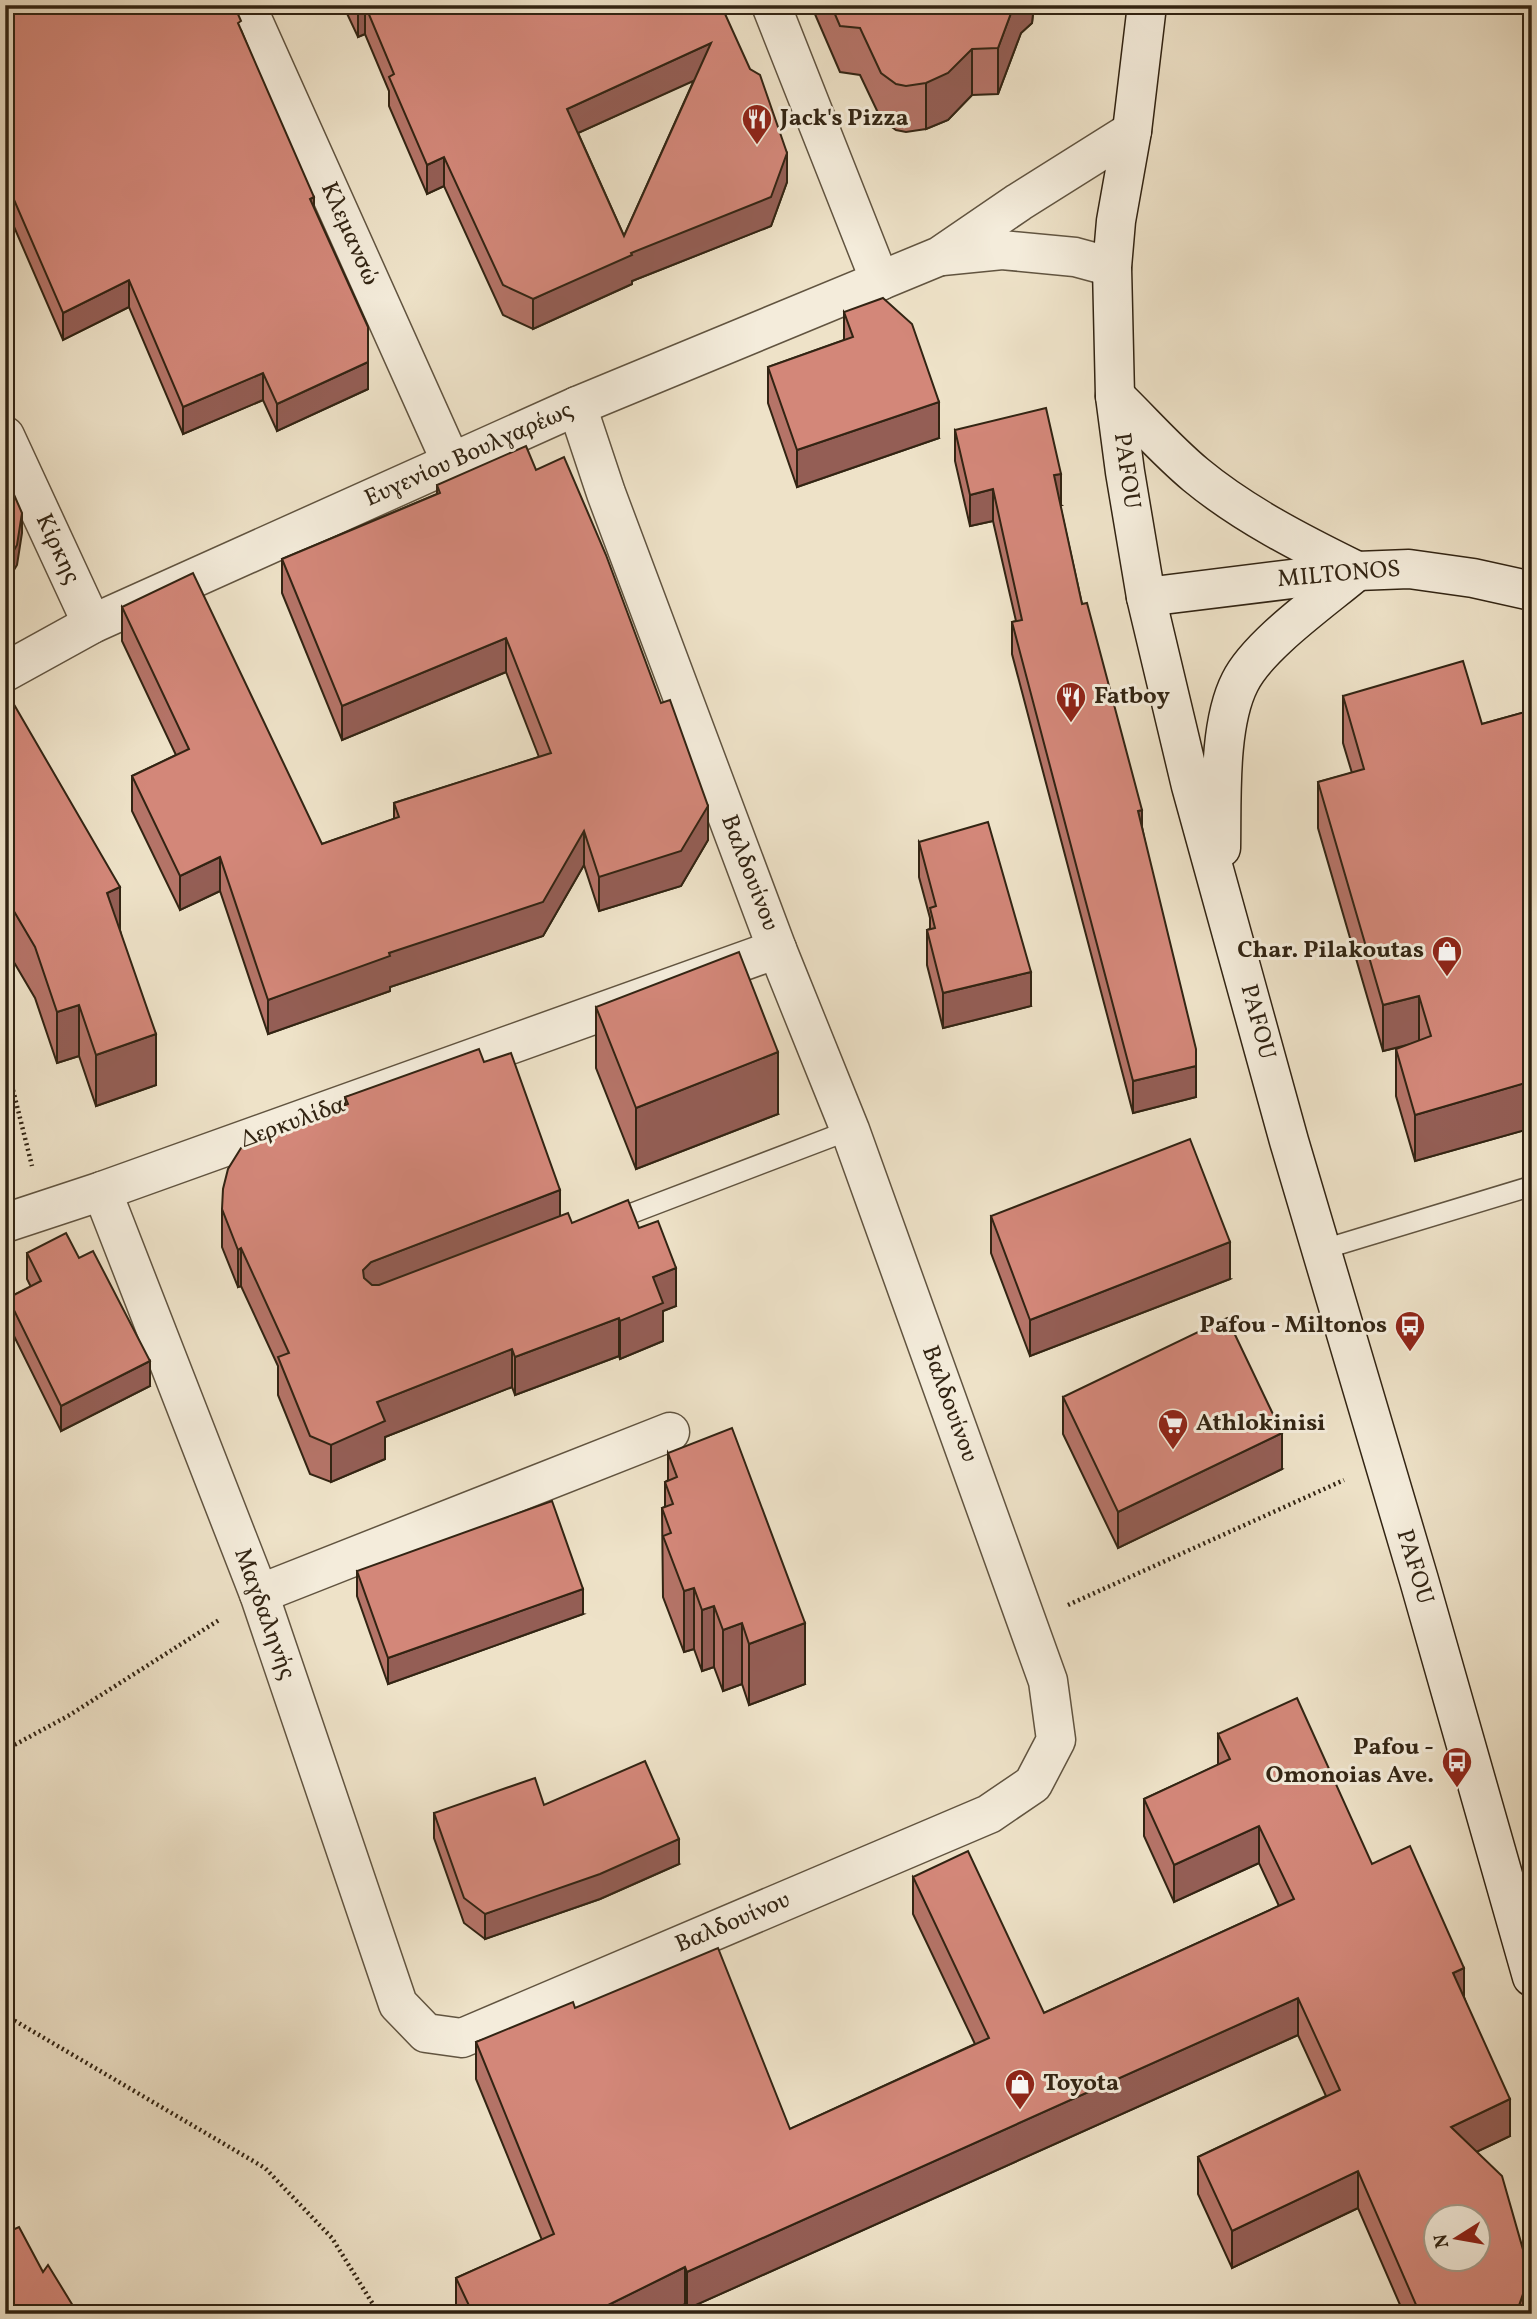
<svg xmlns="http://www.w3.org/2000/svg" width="1537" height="2319" font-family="Vollkorn,serif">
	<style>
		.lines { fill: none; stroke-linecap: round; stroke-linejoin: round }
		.lane-casing { stroke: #615440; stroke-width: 22 }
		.street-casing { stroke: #615440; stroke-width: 41 }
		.secondary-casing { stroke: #322413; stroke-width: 41 }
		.path { stroke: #322413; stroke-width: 4.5; stroke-dasharray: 2 3.5; stroke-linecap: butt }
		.lane { stroke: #f4ecdb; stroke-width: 19 }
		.street { stroke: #f4ecdb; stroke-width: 38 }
		.secondary { stroke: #f4ecdb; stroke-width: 38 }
		.wall { fill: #b57468; stroke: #322413; stroke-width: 2; fill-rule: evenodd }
		.shaded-wall { fill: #945e55; stroke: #322413; stroke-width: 2 }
		.building { fill: #d38779; stroke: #322413; stroke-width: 2; fill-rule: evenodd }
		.labels { text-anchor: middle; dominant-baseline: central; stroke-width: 6; stroke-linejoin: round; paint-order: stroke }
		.poi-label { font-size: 24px; font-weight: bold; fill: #322413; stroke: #f4ecdb; text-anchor: start }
		.street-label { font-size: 24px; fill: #322413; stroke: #f4ecdb }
	</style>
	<rect width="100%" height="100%" fill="#eee2c8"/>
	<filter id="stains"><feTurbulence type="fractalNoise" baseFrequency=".00286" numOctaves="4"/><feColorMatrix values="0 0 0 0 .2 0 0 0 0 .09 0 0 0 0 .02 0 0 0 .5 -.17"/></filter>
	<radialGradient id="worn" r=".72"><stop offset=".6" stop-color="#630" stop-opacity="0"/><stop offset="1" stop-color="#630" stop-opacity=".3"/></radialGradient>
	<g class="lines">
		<g class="lane-casing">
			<g id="lane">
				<path d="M 609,1222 L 850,1130"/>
				<path d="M 1321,1250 L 1532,1186"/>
			</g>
		</g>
		<g class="street-casing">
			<g id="street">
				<path d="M 246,5 L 452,464"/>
				<path d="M 771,5 L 880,281"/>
				<path d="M 942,256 L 1002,250 L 1075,257 L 1112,267"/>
				<path d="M 5,436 L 92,624"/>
				<path d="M 5,672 L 92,624 L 577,406 L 940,256 L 1019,202 L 1132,131"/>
				<path d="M 102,1191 L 259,1594 L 398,2004 L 426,2033 L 462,2038 L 989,1814 L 1033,1784 L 1056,1740 L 1048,1681 L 850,1130 L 777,949 L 606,493 L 577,406"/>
				<path d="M 5,1223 L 102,1191 L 777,949"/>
				<path d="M 259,1594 L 670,1432"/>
			</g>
		</g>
		<g class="secondary-casing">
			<g id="secondary">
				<path d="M 1147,5 L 1132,131 L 1116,221 L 1112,267 L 1115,396 L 1125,472 L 1146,597 L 1191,786 L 1289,1141 L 1419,1580 L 1532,1977"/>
				<path d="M 1115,396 C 1142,422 1167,451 1196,475 C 1243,514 1302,544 1357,571"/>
				<path d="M 1146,597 L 1357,571 L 1409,569 L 1473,578 L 1532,591"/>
				<path d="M 1221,848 C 1222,800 1218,725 1240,682 C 1258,645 1324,599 1357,571"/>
			</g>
		</g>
		<g class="path">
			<path d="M 5,1058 L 32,1166"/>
			<path d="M 1068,1605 L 1344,1480"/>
			<path d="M 5,1750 L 68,1716 L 219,1620"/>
			<path d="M 5,2015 L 265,2168 L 332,2238 L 379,2314"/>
		</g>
		<use href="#lane" class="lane"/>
		<use href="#street" class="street"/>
		<use href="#secondary" class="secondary"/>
	</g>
	<g class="wall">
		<path d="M 5,5 L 241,30 L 314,208 L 368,327 L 368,389 L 277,431 L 263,400 L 183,434 L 129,307 L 63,340 L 5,206 Z"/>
		<path d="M 343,5 L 721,5 L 787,182 L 771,226 L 632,281 L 632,284 L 533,329 L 503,315 L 444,186 L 427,194 L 389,106 L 389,91 L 365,34 L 358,37 ZM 694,80 L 624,236 L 578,133 Z"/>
		<path d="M 811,5 L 1034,5 L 1032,23 L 1021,33 L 998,94 L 972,95 L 948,120 L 926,129 L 906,132 L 896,130 L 881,119 L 860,75 L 840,72 Z"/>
		<path d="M 844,312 L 939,438 L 797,487 L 768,403 L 768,367 L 844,340 Z"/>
		<path d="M 955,430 L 1061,505 L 1060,505 L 1082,604 L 1142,827 L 1196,1097 L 1133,1113 L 1012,654 L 1012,622 L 1016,621 L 993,521 L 970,526 L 955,461 Z"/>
		<path d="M 536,470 L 708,840 L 681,886 L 599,911 L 584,865 L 543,936 L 390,987 L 390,991 L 268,1034 L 220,891 L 180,910 L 132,811 L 132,776 L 176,755 L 122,641 L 122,607 L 322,844 L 394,819 L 394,803 L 539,757 L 506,672 L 342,740 L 282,593 L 282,559 L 437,494 L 437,485 Z"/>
		<path d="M 5,689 L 120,930 L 156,1085 L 96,1106 L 79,1056 L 57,1063 L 35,998 L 5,947 Z"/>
		<path d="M 1343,696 L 1482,724 L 1532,710 L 1532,1128 L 1415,1161 L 1396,1096 L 1396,1049 L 1404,1046 L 1383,1051 L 1318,828 L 1318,782 L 1352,773 L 1343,743 Z"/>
		<path d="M 919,842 L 1031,1006 L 943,1028 L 927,965 L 927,930 L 930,929 L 930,918 L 919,877 Z"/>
		<path d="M 596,1007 L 778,1114 L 636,1169 L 596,1068 Z"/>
		<path d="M 484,1062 L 560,1216 L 572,1223 L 639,1228 L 676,1306 L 663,1311 L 663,1341 L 620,1359 L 619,1356 L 515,1395 L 512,1387 L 385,1437 L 385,1459 L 331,1482 L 310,1474 L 278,1395 L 278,1366 L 241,1286 L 238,1287 L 222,1247 L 222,1209 L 345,1105 L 345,1097 Z"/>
		<path d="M 991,1216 L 1230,1279 L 1030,1356 L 991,1253 Z"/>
		<path d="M 27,1253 L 79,1258 L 150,1386 L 61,1431 L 8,1324 L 8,1298 L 31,1287 L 27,1279 Z"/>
		<path d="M 1063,1397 L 1282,1469 L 1118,1548 L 1063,1434 Z"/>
		<path d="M 668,1453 L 805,1684 L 749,1705 L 742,1684 L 723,1691 L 714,1667 L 702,1671 L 694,1649 L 684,1652 L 663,1597 L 662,1508 L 665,1507 L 665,1482 L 668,1480 Z"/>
		<path d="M 357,1571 L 583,1614 L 388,1684 L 357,1596 Z"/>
		<path d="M 1218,1734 L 1372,1864 L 1464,1997 L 1510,2136 L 1476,2152 L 1530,2311 L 1529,2314 L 1404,2314 L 1358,2208 L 1232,2268 L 1198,2194 L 1198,2157 L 1326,2096 L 1298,2035 L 687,2309 L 685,2304 L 665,2314 L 456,2314 L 456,2278 L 542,2240 L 476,2079 L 476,2042 L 575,2008 L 790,2129 L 975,2044 L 913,1914 L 913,1877 L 1044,2013 L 1279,1906 L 1259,1863 L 1174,1902 L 1144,1836 L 1144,1799 L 1218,1765 Z"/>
		<path d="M 544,1805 L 679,1864 L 600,1899 L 485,1939 L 464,1923 L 434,1838 L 434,1813 Z"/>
		<path d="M 5,2231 L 43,2272 L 78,2314 L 5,2314 Z"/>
	</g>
	<g class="shaded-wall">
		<path d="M 365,5 L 365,34 L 358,37 L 358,8 Z"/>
		<path d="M 1014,5 L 1034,5 L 1032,23 L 1021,33 L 998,94 L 998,48 Z"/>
		<path d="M 711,43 L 711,73 L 567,138 L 567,109 Z"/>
		<path d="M 972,49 L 972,95 L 948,120 L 926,129 L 926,83 Z"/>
		<path d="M 787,153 L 787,182 L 771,226 L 632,281 L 632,284 L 533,329 L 533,299 L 631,253 Z"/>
		<path d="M 444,157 L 444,186 L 427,194 L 427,165 Z"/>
		<path d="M 314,197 L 314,224 L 310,199 Z"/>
		<path d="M 129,280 L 129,307 L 63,340 L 63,313 Z"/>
		<path d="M 368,362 L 368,389 L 277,431 L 277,404 Z"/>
		<path d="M 263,373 L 263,400 L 183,434 L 183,407 Z"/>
		<path d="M 939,402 L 939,438 L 797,487 L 797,450 Z"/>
		<path d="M 1061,474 L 1061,505 L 1054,507 L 1054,475 Z"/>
		<path d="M 993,489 L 993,521 L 970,526 L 970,495 Z"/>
		<path d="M 22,513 L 22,533 L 17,565 L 8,580 L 5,581 L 5,562 Z"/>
		<path d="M 506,638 L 506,672 L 342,740 L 342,706 Z"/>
		<path d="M 708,806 L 708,840 L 681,886 L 599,911 L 599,877 Z"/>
		<path d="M 1142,810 L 1142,842 L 1138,811 Z"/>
		<path d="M 584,831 L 584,865 L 543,936 L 390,987 L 390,991 L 268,1034 L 268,1000 L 389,953 Z"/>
		<path d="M 220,857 L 220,891 L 180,910 L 180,876 Z"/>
		<path d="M 120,887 L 120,939 L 107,893 Z"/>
		<path d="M 1031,972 L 1031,1006 L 943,1028 L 943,993 Z"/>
		<path d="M 1419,996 L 1419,1042 L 1383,1051 L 1383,1005 Z"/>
		<path d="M 79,1005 L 79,1056 L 57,1063 L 57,1012 Z"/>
		<path d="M 156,1034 L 156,1085 L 96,1106 L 96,1055 Z"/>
		<path d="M 778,1052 L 778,1114 L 636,1169 L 636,1108 Z"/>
		<path d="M 1196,1066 L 1196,1097 L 1133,1113 L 1133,1081 Z"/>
		<path d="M 1532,1081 L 1532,1128 L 1415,1161 L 1415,1115 Z"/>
		<path d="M 560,1190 L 560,1228 L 363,1308 L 363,1270 L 371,1262 Z"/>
		<path d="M 1230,1242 L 1230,1279 L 1030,1356 L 1030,1320 Z"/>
		<path d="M 241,1248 L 241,1286 L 238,1287 L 238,1250 Z"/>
		<path d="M 676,1268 L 676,1306 L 663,1311 L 663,1341 L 620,1359 L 620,1321 L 653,1277 Z"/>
		<path d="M 619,1318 L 619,1356 L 515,1395 L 515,1357 Z"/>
		<path d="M 512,1349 L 512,1387 L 385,1437 L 385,1459 L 331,1482 L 331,1445 L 377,1402 Z"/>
		<path d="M 150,1361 L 150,1386 L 61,1431 L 61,1406 Z"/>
		<path d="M 1282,1433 L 1282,1469 L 1118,1548 L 1118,1512 Z"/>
		<path d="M 694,1588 L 694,1649 L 684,1652 L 684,1591 Z"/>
		<path d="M 583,1589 L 583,1614 L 388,1684 L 388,1658 Z"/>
		<path d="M 714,1606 L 714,1667 L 702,1671 L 702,1610 Z"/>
		<path d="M 742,1623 L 742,1684 L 723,1691 L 723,1630 Z"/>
		<path d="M 805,1623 L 805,1684 L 749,1705 L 749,1644 Z"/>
		<path d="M 1259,1826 L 1259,1863 L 1174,1902 L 1174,1865 Z"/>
		<path d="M 679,1839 L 679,1864 L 600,1899 L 485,1939 L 485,1914 Z"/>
		<path d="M 1464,1968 L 1464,2005 L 1453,1973 Z"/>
		<path d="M 1298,1998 L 1298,2035 L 687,2309 L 687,2272 Z"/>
		<path d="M 1510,2099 L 1510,2136 L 1451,2164 L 1451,2127 Z"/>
		<path d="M 1358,2171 L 1358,2208 L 1232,2268 L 1232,2231 Z"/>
		<path d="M 685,2267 L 685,2304 L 665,2314 L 590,2314 Z"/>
		<path d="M 1530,2274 L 1530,2311 L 1529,2314 L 1516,2314 Z"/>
	</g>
	<g class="building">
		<path d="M 5,5 L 234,5 L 241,21 L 238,23 L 314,197 L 310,199 L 368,327 L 368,362 L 277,404 L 263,373 L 183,407 L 129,280 L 63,313 L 5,179 Z"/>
		<path d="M 365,5 L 721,5 L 750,69 L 760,75 L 787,153 L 771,197 L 631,253 L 632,255 L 533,299 L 503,285 L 444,157 L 427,165 L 389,77 L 394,74 ZM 711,43 L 624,236 L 567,109 Z"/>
		<path d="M 831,5 L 1014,5 L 998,48 L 972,49 L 948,73 L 926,83 L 906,86 L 896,84 L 881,73 L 860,28 L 840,26 Z"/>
		<path d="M 883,298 L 912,324 L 939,402 L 797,450 L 768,367 L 853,337 L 844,312 Z"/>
		<path d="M 1046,408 L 1061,474 L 1054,475 L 1082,604 L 1087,603 L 1142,810 L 1138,811 L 1196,1049 L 1196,1066 L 1133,1081 L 1012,622 L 1022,620 L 993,489 L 970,495 L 955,430 Z"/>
		<path d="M 526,446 L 536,470 L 564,457 L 606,555 L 661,703 L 670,700 L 708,806 L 681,851 L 599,877 L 584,831 L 543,902 L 389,953 L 390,956 L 268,1000 L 220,857 L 180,876 L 132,776 L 189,749 L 122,607 L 193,573 L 322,844 L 399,817 L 394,803 L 551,753 L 506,638 L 342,706 L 282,559 L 440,493 L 437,485 Z"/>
		<path d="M 5,474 L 22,513 L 17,545 L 8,561 L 5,562 Z"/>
		<path d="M 1463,661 L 1482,724 L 1532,710 L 1532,1081 L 1415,1115 L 1396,1049 L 1431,1036 L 1419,996 L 1383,1005 L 1318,782 L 1364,769 L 1343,696 Z"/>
		<path d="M 5,689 L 120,887 L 107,893 L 156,1034 L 96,1055 L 79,1005 L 57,1012 L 35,947 L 5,896 Z"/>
		<path d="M 988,822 L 1031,972 L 943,993 L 927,930 L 935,928 L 930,908 L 936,906 L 919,842 Z"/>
		<path d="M 739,952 L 778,1052 L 636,1108 L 596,1007 Z"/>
		<path d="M 479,1049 L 484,1062 L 511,1053 L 560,1190 L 371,1262 L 363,1270 L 364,1278 L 372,1285 L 379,1285 L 568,1213 L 572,1223 L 628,1200 L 639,1228 L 658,1221 L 676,1268 L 653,1277 L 663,1303 L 620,1321 L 619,1318 L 515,1357 L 512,1349 L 377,1402 L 385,1421 L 331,1445 L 310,1436 L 278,1357 L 289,1353 L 241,1248 L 238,1250 L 222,1209 L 223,1189 L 228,1169 L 241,1148 L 348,1104 L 345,1097 Z"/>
		<path d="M 1190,1139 L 1230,1242 L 1030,1320 L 991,1216 Z"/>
		<path d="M 66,1233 L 79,1258 L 93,1251 L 150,1361 L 61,1406 L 8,1298 L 41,1281 L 27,1253 Z"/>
		<path d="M 1227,1318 L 1282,1433 L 1118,1512 L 1063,1397 Z"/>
		<path d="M 732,1428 L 805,1623 L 749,1644 L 742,1623 L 723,1630 L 714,1606 L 702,1610 L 694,1588 L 684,1591 L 663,1536 L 671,1533 L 662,1508 L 673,1504 L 665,1482 L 677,1477 L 668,1453 Z"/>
		<path d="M 552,1501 L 583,1589 L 388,1658 L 357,1571 Z"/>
		<path d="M 1297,1698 L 1372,1864 L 1410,1846 L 1464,1968 L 1453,1973 L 1510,2099 L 1451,2127 L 1502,2176 L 1530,2274 L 1516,2314 L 1420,2314 L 1358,2171 L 1232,2231 L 1198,2157 L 1340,2090 L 1298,1998 L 687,2272 L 685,2267 L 590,2314 L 473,2314 L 456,2278 L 554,2234 L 476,2042 L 573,2002 L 575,2008 L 718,1948 L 790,2129 L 989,2038 L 913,1877 L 968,1851 L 1044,2013 L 1294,1899 L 1259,1826 L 1174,1865 L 1144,1799 L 1230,1759 L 1218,1734 ZM 1436,2217 L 1478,2217 L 1478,2259 L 1436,2259 Z"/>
		<path d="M 645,1761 L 679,1839 L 600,1874 L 485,1914 L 464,1898 L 434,1813 L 535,1778 L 544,1805 Z"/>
		<path d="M 19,2227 L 43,2272 L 48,2265 L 78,2314 L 13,2314 L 5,2300 L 5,2231 L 6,2233 Z"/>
	</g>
	<defs>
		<g id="restaurant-pin" transform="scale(1.575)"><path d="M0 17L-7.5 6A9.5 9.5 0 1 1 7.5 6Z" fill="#8f2418" stroke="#f4ecdb"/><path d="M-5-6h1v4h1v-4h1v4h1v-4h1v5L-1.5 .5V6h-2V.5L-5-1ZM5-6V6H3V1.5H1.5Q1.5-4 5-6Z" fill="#fff"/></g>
		<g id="shop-pin" transform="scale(1.575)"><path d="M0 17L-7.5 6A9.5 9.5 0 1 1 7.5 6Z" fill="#8f2418" stroke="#f4ecdb"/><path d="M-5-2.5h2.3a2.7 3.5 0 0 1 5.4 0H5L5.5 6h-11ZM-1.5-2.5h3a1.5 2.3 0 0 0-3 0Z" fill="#fff"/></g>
		<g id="bus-pin" transform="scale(1.575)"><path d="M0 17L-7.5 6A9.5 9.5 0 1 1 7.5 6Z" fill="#8f2418" stroke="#f4ecdb"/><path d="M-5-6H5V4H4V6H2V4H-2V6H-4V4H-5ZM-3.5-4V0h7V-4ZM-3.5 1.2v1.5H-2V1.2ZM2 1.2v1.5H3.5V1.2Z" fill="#fff"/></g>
		<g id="supermarket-pin" transform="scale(1.575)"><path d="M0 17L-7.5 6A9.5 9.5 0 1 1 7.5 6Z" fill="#8f2418" stroke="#f4ecdb"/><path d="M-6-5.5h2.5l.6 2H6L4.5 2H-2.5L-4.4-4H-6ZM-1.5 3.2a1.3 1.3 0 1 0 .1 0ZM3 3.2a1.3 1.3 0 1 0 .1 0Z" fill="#fff"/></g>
	</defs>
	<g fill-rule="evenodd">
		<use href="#restaurant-pin" x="757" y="119"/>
		<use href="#restaurant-pin" x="1071" y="697"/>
		<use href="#shop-pin" x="1447" y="951"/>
		<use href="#bus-pin" x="1410" y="1326"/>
		<use href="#supermarket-pin" x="1173" y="1424"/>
		<use href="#bus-pin" x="1457" y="1762"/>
		<use href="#shop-pin" x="1020" y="2084"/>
	</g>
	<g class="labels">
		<g class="poi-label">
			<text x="780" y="119">Jack's Pizza</text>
			<text x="1094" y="697">Fatboy</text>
			<text x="1424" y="951" text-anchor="end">Char. Pilakoutas</text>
			<text x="1387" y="1326" text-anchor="end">Pafou - Miltonos</text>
			<text x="1196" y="1424">Athlokinisi</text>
			<text x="1434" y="1748" text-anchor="end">Pafou -<tspan x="1434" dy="28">Omonoias Ave.</tspan></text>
			<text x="1043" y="2084">Toyota</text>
		</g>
		<g class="street-label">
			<text transform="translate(349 234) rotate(66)">Κλεμανσώ</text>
			<text transform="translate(469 455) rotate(-24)">Ευγενίου Βουλγαρέως</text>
			<text transform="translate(1126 471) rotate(82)">PAFOU</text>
			<text transform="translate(57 549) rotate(65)">Κίρκης</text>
			<text transform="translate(1339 575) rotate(-5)">MILTONOS</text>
			<text transform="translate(749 873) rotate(69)">Βαλδουίνου</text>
			<text transform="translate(1257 1022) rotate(75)">PAFOU</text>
			<text transform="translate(293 1123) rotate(-20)">Δερκυλίδα</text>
			<text transform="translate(949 1404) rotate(70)">Βαλδουίνου</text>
			<text transform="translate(1414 1567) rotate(73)">PAFOU</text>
			<text transform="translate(264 1614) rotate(70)">Μαγδαληνής</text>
			<text transform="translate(733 1923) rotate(-23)">Βαλδουίνου</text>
		</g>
	</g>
	<rect width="1537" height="2319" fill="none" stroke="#eee2c8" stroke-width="28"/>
	<rect x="7" y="7" width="1523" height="2305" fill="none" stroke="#322413" stroke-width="3.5"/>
	<rect x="14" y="14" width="1509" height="2291" fill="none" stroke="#322413" stroke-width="2"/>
	<g transform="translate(1457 2238) rotate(259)"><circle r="33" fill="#f4ecdb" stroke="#a69c8b" stroke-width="2"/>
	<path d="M0-5L12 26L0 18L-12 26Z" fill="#8f2418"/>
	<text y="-10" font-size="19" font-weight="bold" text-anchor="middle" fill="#322413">N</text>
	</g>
	<rect width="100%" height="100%" filter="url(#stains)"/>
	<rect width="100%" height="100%" fill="url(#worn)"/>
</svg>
